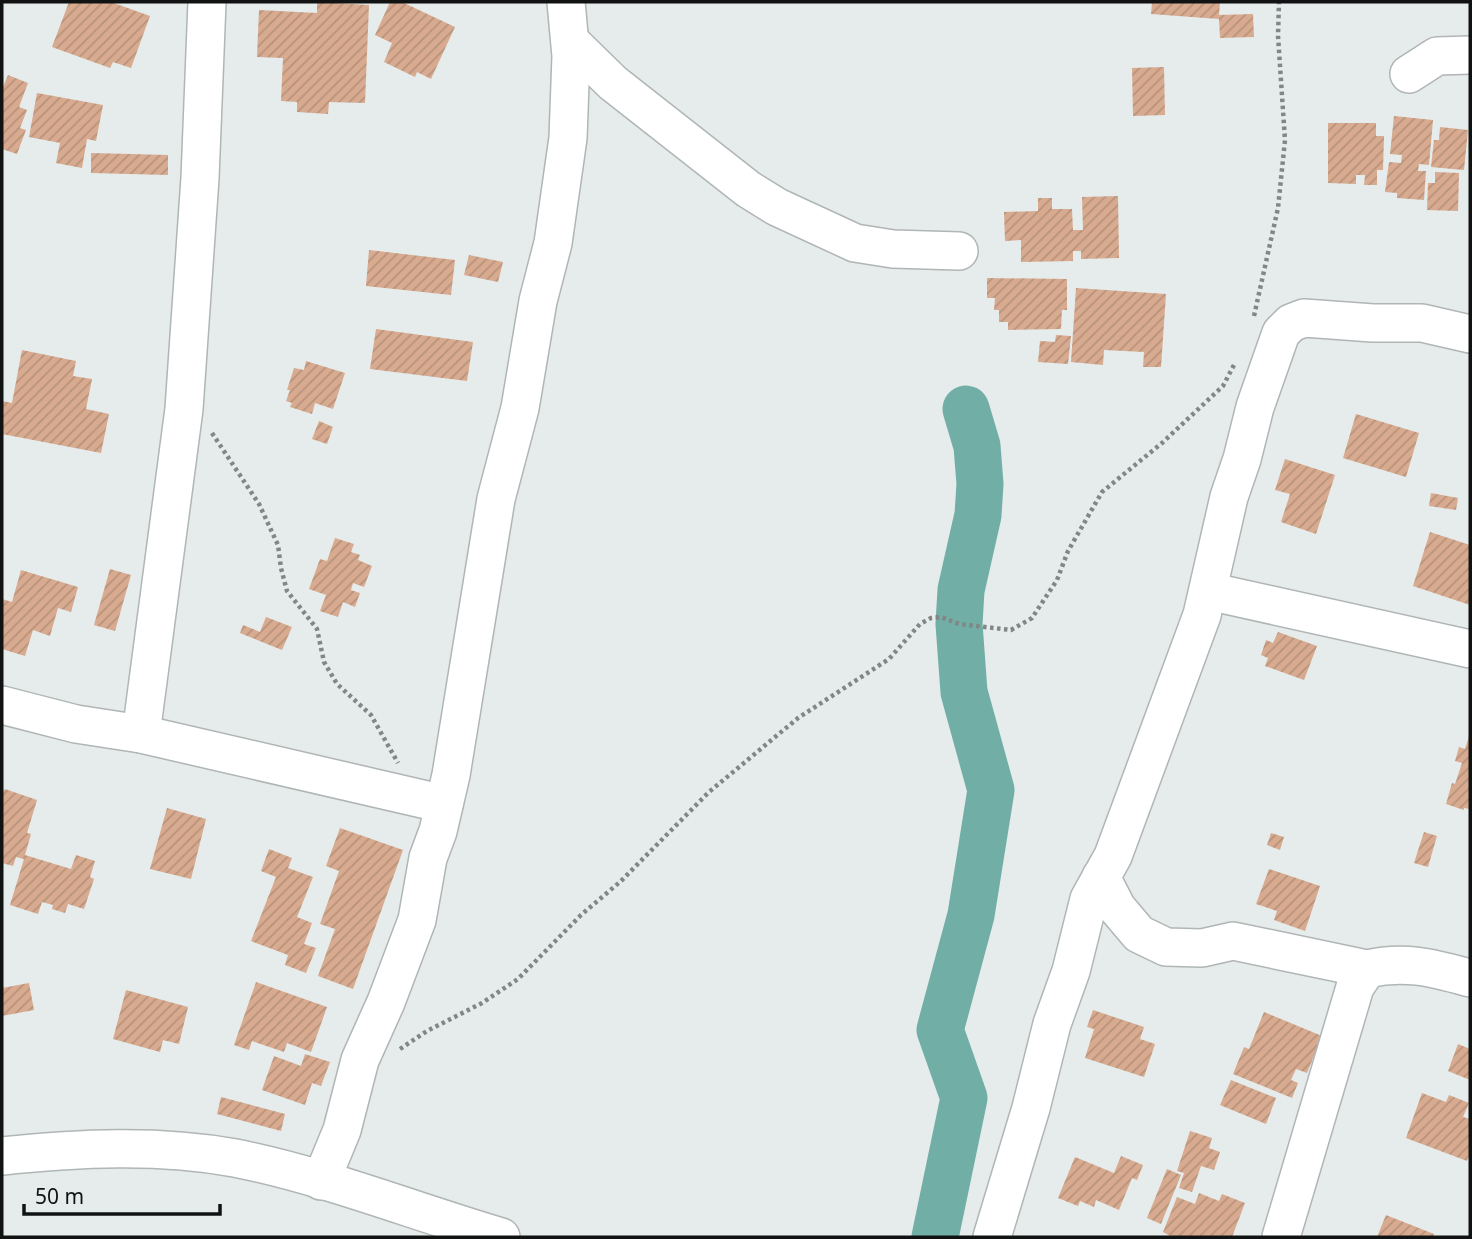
<svg xmlns="http://www.w3.org/2000/svg" width="1472" height="1239" font-family="'Noto Sans',sans-serif">
	<style>
		.lines { fill: none; stroke-linecap: round; stroke-linejoin: round }
		.river { stroke: #71aea6; stroke-width: 47 }
		.building { fill: url(#building-hatch) }
		.minor-casing { stroke: #afb6b5; stroke-width: 40 }
		.path { stroke: #828786; stroke-width: 4.5; stroke-dasharray: 3.5 3.5; stroke-linecap: butt }
		.minor { stroke: #fff; stroke-width: 37 }
	</style>
	<defs>
		<pattern id="building-hatch" width="6" height="6" patternUnits="userSpaceOnUse" patternTransform="scale(1.75)"><rect width="6" height="6" fill="#d8ab90"/><path d="M-1 1l2-2M0 6l6-6M5 7l2-2" fill="none" stroke="#b8927b"/></pattern>
	</defs>
	<rect width="100%" height="100%" fill="#e5eceb"/>
	<g class="lines">
		<path class="river" d="M 935,1237 L 964,1098 L 940,1030 L 971,915 L 991,790 L 964,692 L 959,624 L 961,590 L 978,515 L 980,484 L 977,446 L 966,409"/>
	</g>
	<g class="building">
		<path d="M 69,2 L 111,2 L 150,16 L 131,68 L 113,62 L 110,68 L 52,47 Z"/>
		<path d="M 317,2 L 369,5 L 365,103 L 329,102 L 328,114 L 297,112 L 297,102 L 281,101 L 283,58 L 257,57 L 259,10 L 317,13 Z"/>
		<path d="M 390,2 L 402,2 L 455,27 L 431,79 L 417,72 L 415,77 L 384,62 L 392,43 L 375,35 Z"/>
		<path d="M 1152,2 L 1220,2 L 1219,15 L 1253,14 L 1254,37 L 1220,38 L 1219,19 L 1151,14 Z"/>
		<path d="M 1164,67 L 1165,115 L 1133,116 L 1132,68 Z"/>
		<path d="M 8,75 L 28,83 L 19,107 L 27,110 L 20,128 L 26,130 L 17,154 L 2,149 L 2,87 L 3,87 Z"/>
		<path d="M 37,93 L 103,105 L 96,141 L 87,139 L 82,168 L 56,163 L 60,143 L 29,137 Z"/>
		<path d="M 1394,116 L 1433,120 L 1429,165 L 1419,164 L 1418,171 L 1426,171 L 1424,200 L 1397,198 L 1397,193 L 1385,192 L 1389,162 L 1401,163 L 1402,155 L 1390,154 Z"/>
		<path d="M 1328,123 L 1376,123 L 1376,136 L 1384,136 L 1383,170 L 1377,170 L 1377,185 L 1364,185 L 1365,175 L 1356,175 L 1356,184 L 1328,183 Z"/>
		<path d="M 1440,127 L 1468,130 L 1464,170 L 1431,167 L 1434,140 L 1439,140 Z"/>
		<path d="M 91,153 L 168,155 L 168,175 L 91,173 Z"/>
		<path d="M 1435,172 L 1459,173 L 1458,211 L 1427,210 L 1428,183 L 1435,183 Z"/>
		<path d="M 1118,196 L 1119,258 L 1081,259 L 1081,251 L 1073,251 L 1073,261 L 1021,262 L 1021,240 L 1005,241 L 1004,212 L 1038,211 L 1038,198 L 1052,198 L 1052,209 L 1072,209 L 1073,230 L 1083,230 L 1082,197 Z"/>
		<path d="M 369,250 L 455,260 L 451,295 L 366,286 Z"/>
		<path d="M 469,255 L 503,262 L 498,282 L 464,275 Z"/>
		<path d="M 987,278 L 1067,279 L 1067,310 L 1062,310 L 1061,329 L 1008,330 L 1008,322 L 999,322 L 999,310 L 994,310 L 995,298 L 987,298 Z"/>
		<path d="M 1076,288 L 1166,294 L 1161,367 L 1143,367 L 1144,352 L 1104,350 L 1103,365 L 1071,362 Z"/>
		<path d="M 376,329 L 473,342 L 467,381 L 370,369 Z"/>
		<path d="M 1056,335 L 1071,336 L 1068,364 L 1038,362 L 1040,341 L 1055,342 Z"/>
		<path d="M 22,350 L 76,361 L 73,376 L 92,379 L 86,409 L 109,414 L 101,453 L 2,434 L 2,401 L 12,403 Z"/>
		<path d="M 306,361 L 345,373 L 333,409 L 315,403 L 312,414 L 290,407 L 292,403 L 286,401 L 290,390 L 287,390 L 294,368 L 304,370 Z"/>
		<path d="M 1356,414 L 1419,433 L 1406,477 L 1343,458 Z"/>
		<path d="M 319,421 L 333,427 L 327,444 L 312,439 Z"/>
		<path d="M 1285,459 L 1335,475 L 1316,534 L 1281,522 L 1290,494 L 1275,490 Z"/>
		<path d="M 1431,493 L 1458,498 L 1456,510 L 1429,506 Z"/>
		<path d="M 1430,532 L 1470,545 L 1470,605 L 1413,586 Z"/>
		<path d="M 335,538 L 354,544 L 351,552 L 360,555 L 358,560 L 372,566 L 364,587 L 353,583 L 351,590 L 360,593 L 355,607 L 343,602 L 338,617 L 320,611 L 326,595 L 309,589 L 320,559 L 327,561 Z"/>
		<path d="M 110,569 L 131,575 L 115,631 L 94,625 Z"/>
		<path d="M 21,570 L 78,587 L 71,612 L 58,608 L 50,636 L 33,630 L 25,656 L 2,649 L 2,599 L 12,602 Z"/>
		<path d="M 266,617 L 292,627 L 282,650 L 240,633 L 243,625 L 260,632 Z"/>
		<path d="M 1278,632 L 1317,646 L 1304,680 L 1265,666 L 1268,658 L 1261,655 L 1266,640 L 1273,643 Z"/>
		<path d="M 1470,733 L 1470,809 L 1464,808 L 1464,810 L 1446,804 L 1452,783 L 1455,784 L 1462,763 L 1455,761 L 1459,747 L 1465,749 Z"/>
		<path d="M 5,789 L 37,800 L 27,833 L 31,834 L 25,855 L 71,869 L 76,855 L 95,861 L 90,877 L 94,879 L 84,909 L 68,904 L 65,913 L 52,909 L 53,905 L 42,902 L 38,914 L 10,905 L 24,859 L 16,857 L 13,866 L 2,863 L 2,793 Z"/>
		<path d="M 167,808 L 206,819 L 191,879 L 150,869 Z"/>
		<path d="M 340,828 L 403,850 L 353,989 L 318,976 L 335,929 L 320,924 L 339,871 L 326,866 Z"/>
		<path d="M 1424,832 L 1437,836 L 1428,867 L 1414,863 Z"/>
		<path d="M 1271,833 L 1284,837 L 1280,850 L 1267,845 Z"/>
		<path d="M 269,849 L 292,858 L 288,868 L 313,877 L 297,917 L 312,923 L 304,944 L 316,948 L 306,973 L 285,965 L 288,955 L 251,941 L 276,877 L 261,871 Z"/>
		<path d="M 1269,869 L 1320,886 L 1305,931 L 1274,920 L 1277,911 L 1256,904 Z"/>
		<path d="M 256,982 L 327,1007 L 311,1052 L 287,1043 L 284,1052 L 252,1041 L 249,1050 L 234,1045 Z"/>
		<path d="M 29,983 L 34,1010 L 2,1016 L 2,988 Z"/>
		<path d="M 126,990 L 188,1007 L 179,1044 L 163,1040 L 160,1052 L 113,1039 Z"/>
		<path d="M 1093,1010 L 1144,1027 L 1140,1039 L 1155,1044 L 1144,1077 L 1085,1058 L 1094,1029 L 1087,1027 Z"/>
		<path d="M 1264,1012 L 1322,1036 L 1307,1073 L 1296,1069 L 1291,1080 L 1298,1083 L 1292,1098 L 1233,1074 L 1244,1047 L 1249,1049 Z"/>
		<path d="M 1458,1044 L 1470,1049 L 1470,1080 L 1448,1071 Z"/>
		<path d="M 305,1054 L 330,1062 L 321,1086 L 312,1083 L 305,1105 L 262,1090 L 274,1056 L 301,1066 Z"/>
		<path d="M 1231,1080 L 1276,1098 L 1266,1124 L 1220,1105 Z"/>
		<path d="M 1422,1093 L 1446,1102 L 1449,1095 L 1469,1103 L 1463,1117 L 1470,1119 L 1470,1153 L 1467,1161 L 1406,1138 Z"/>
		<path d="M 221,1097 L 285,1114 L 281,1131 L 217,1114 Z"/>
		<path d="M 1190,1131 L 1212,1138 L 1209,1148 L 1220,1152 L 1214,1170 L 1201,1166 L 1192,1192 L 1179,1188 L 1184,1173 L 1177,1171 Z"/>
		<path d="M 1121,1156 L 1143,1165 L 1137,1180 L 1132,1178 L 1119,1210 L 1096,1200 L 1094,1207 L 1080,1201 L 1078,1206 L 1058,1198 L 1075,1157 L 1114,1173 Z"/>
		<path d="M 1167,1169 L 1181,1175 L 1161,1224 L 1147,1218 Z"/>
		<path d="M 1199,1193 L 1219,1201 L 1222,1194 L 1245,1203 L 1232,1237 L 1172,1237 L 1163,1232 L 1177,1197 L 1195,1204 Z"/>
		<path d="M 1386,1215 L 1434,1234 L 1433,1237 L 1377,1237 Z"/>
	</g>
	<g class="lines">
		<g class="minor-casing">
			<g id="minor">
				<path d="M 570,41 L 613,83 L 748,189 L 777,207 L 855,243 L 893,249 L 959,251"/>
				<path d="M 1409,74 L 1437,56 L 1470,55"/>
				<path d="M 1208,591 L 1470,649"/>
				<path d="M 2,705 L 76,724 L 141,734 L 444,804"/>
				<path d="M 141,734 L 184,409 L 200,178 L 207,2"/>
				<path d="M 1101,877 L 1117,908 L 1139,934 L 1166,947 L 1202,948 L 1233,941 L 1367,969"/>
				<path d="M 2,1156 C 78,1148 159,1144 235,1158 C 325,1176 413,1211 501,1237"/>
				<path d="M 321,1181 L 342,1130 L 360,1060 L 386,1002 L 417,920 L 428,858 L 438,831 L 451,775 L 496,499 L 520,408 L 538,301 L 553,243 L 568,138 L 571,56 L 566,2"/>
				<path d="M 992,1237 L 1031,1108 L 1052,1024 L 1071,971 L 1089,899 L 1113,856 L 1202,615 L 1229,497 L 1242,459 L 1255,407 L 1281,333 L 1291,323 L 1304,318 L 1373,323 L 1422,323 L 1470,334"/>
				<path d="M 1281,1237 L 1355,987 L 1367,969 C 1405,960 1433,968 1470,978"/>
			</g>
		</g>
		<g class="path">
			<path d="M 1254,316 L 1278,208 L 1285,140 L 1278,36 L 1279,2"/>
			<path d="M 212,433 L 259,504 L 278,545 L 281,568 L 287,591 L 317,629 L 324,662 L 337,684 L 371,715 L 398,763"/>
			<path d="M 400,1049 L 427,1031 L 482,1003 L 518,979 L 581,915 L 621,881 L 709,792 L 798,718 L 889,659 L 920,624 L 931,618 L 941,617 L 959,624 L 1011,630 L 1032,618 L 1057,580 L 1068,551 L 1102,492 L 1162,443 L 1223,386 L 1235,363"/>
		</g>
		<use href="#minor" class="minor"/>
	</g>
	<rect width="1472" height="1239" fill="none" stroke="#111313" stroke-width="7"/>
	<path d="M24 1204v10h196v-10" fill="none" stroke="#111313" stroke-width="3.5"/>
	<text x="35" y="1204" font-size="21" fill="#111313" stroke="#e5eceb" stroke-width="5" paint-order="stroke">50 m</text>
</svg>
